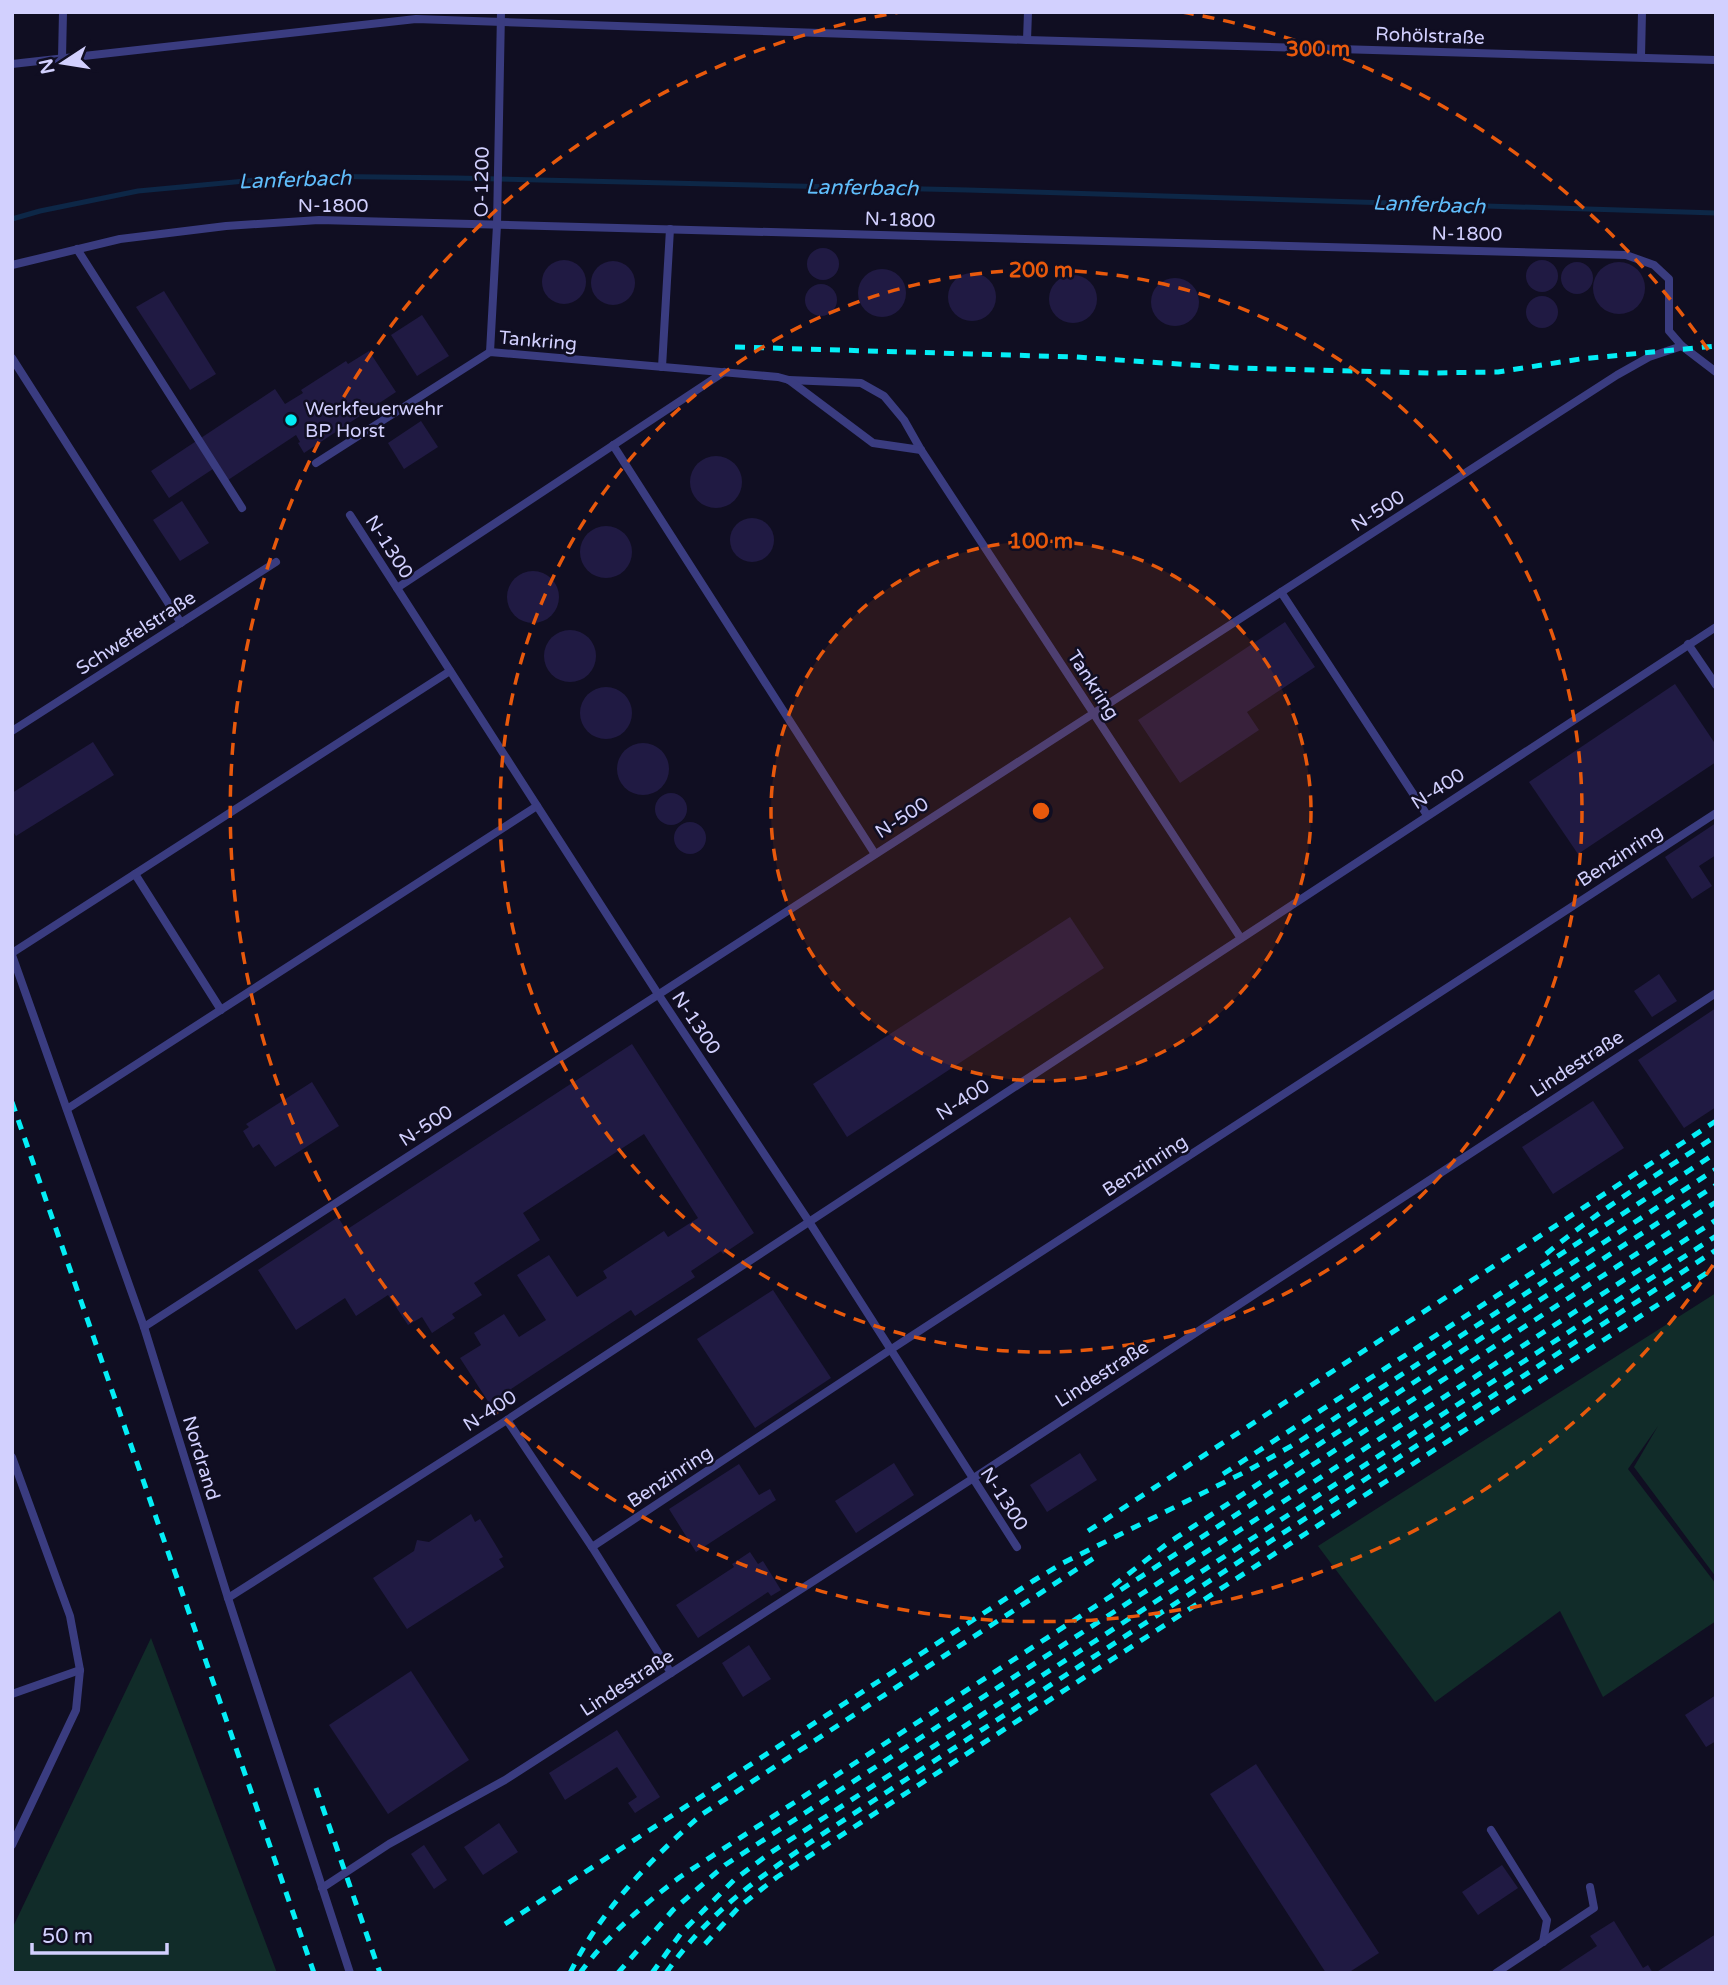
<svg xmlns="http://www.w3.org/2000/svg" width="1728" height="1985" font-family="'Varela Round',sans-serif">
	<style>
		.green { fill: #112c29 }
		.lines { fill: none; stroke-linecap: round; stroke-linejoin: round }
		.stream { stroke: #0d2747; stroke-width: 5 }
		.building { fill: #201a43 }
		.service { stroke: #3a3c80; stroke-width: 8 }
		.rail { stroke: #04eef6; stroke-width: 5; stroke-dasharray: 10 9; stroke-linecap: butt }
		.ring { fill: none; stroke: #e8590c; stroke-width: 3.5; stroke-dasharray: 12 9 }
		.poi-dot { fill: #04eef6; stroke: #100e22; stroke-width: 2.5 }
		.labels { text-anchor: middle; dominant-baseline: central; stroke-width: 5; stroke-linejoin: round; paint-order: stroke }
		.street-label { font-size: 19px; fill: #d2d0fe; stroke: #100e22 }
		.poi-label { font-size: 19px; fill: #d2d0fe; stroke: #100e22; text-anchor: start }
		.water-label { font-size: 21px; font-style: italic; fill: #60befc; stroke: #100e22 }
		.centre { fill: #e8590c; stroke: #100e22; stroke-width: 3.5 }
		.ring-label { font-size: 21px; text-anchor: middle; font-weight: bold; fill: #e8590c; stroke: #100e22; stroke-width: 5; stroke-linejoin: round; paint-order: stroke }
	</style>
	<rect width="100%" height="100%" fill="#100e22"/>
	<g class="green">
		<path d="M 1716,1293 L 1716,1577 L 1634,1467 L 1658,1426 L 1628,1469 L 1716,1584 L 1716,1621 L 1603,1697 L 1560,1611 L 1435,1702 L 1318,1546 Z"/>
		<path d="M 151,1638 L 277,1973 L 12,1973 L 12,1929 Z"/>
	</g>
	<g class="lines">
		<path class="stream" d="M 12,219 L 40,211 L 138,191 L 300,176 L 457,178 L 968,190 L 1716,213"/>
	</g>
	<g class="building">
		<circle cx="823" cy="264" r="16"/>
		<circle cx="564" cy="282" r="22"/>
		<circle cx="1542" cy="276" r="16"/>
		<circle cx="613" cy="283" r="22"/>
		<circle cx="1619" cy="288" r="26"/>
		<circle cx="1577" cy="278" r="16"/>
		<circle cx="882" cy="293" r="24"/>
		<circle cx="972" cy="297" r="24"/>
		<circle cx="1073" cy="299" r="24"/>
		<circle cx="1175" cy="302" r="24"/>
		<circle cx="821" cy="300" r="16"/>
		<path d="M 164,291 L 216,374 L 190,390 L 136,307 Z"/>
		<circle cx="1542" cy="312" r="16"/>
		<path d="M 422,315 L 449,356 L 417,376 L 391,335 Z"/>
		<path d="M 369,351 L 396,392 L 304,453 L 298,443 L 300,442 L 296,435 L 228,480 L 219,465 L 169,498 L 151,471 L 275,389 L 285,404 L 303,393 L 301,390 L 346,361 L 348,364 Z"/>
		<path d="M 421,421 L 438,447 L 404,469 L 388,443 Z"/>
		<circle cx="716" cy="482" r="26"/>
		<path d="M 182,501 L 209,543 L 180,561 L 153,520 Z"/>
		<circle cx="752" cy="540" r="22"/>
		<circle cx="606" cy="552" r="26"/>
		<circle cx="533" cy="597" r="26"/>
		<path d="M 1285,622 L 1315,667 L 1247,712 L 1259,730 L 1180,783 L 1138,720 Z"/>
		<circle cx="570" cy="656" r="26"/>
		<path d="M 1675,684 L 1716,745 L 1716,762 L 1578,854 L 1529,782 Z"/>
		<circle cx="606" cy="713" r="26"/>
		<path d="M 93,742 L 114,775 L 16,836 L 12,830 L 12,793 Z"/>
		<circle cx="643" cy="769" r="26"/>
		<circle cx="671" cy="809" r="16"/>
		<circle cx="690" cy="838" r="16"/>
		<path d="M 1716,823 L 1716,855 L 1699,866 L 1712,886 L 1692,899 L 1665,857 Z"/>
		<path d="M 1070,917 L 1104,968 L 847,1137 L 813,1084 Z"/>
		<path d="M 1659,974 L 1677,1001 L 1652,1017 L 1634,991 Z"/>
		<path d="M 1716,1008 L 1716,1107 L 1684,1128 L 1638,1060 Z"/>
		<path d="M 632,1044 L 754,1233 L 723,1254 L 721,1251 L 691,1271 L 695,1277 L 635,1316 L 631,1310 L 511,1389 L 513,1392 L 491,1406 L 460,1358 L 481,1345 L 474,1333 L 504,1314 L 519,1337 L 546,1320 L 517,1275 L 549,1255 L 577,1297 L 607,1278 L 603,1271 L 664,1231 L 668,1237 L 698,1218 L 644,1134 L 523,1213 L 540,1240 L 474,1283 L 482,1295 L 452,1314 L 455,1318 L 432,1333 L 422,1317 L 408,1325 L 388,1295 L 356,1316 L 345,1298 L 296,1330 L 258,1270 L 338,1217 L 346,1230 Z"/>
		<path d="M 312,1082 L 339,1126 L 275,1167 L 259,1144 L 253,1148 L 243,1131 L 249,1127 L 246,1124 Z"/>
		<path d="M 1593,1101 L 1624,1148 L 1553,1194 L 1522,1147 Z"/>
		<path d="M 773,1290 L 831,1378 L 755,1428 L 697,1339 Z"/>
		<path d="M 1080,1453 L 1097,1480 L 1047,1512 L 1030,1485 Z"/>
		<path d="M 894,1463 L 914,1495 L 856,1533 L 835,1501 Z"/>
		<path d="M 739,1464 L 759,1495 L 770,1489 L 776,1500 L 696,1552 L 669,1509 Z"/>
		<path d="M 471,1514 L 475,1522 L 480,1519 L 503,1557 L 499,1559 L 504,1567 L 407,1629 L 373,1578 L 414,1551 L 417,1540 L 429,1542 Z"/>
		<path d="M 750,1552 L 758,1564 L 763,1561 L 781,1590 L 771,1596 L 768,1592 L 698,1638 L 676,1605 L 734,1567 L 732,1564 Z"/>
		<path d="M 749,1645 L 771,1679 L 743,1697 L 722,1663 Z"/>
		<path d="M 411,1671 L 469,1760 L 388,1814 L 329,1725 Z"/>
		<path d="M 1716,1695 L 1716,1741 L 1706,1747 L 1685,1715 Z"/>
		<path d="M 617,1730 L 660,1797 L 635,1813 L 628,1803 L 637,1797 L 617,1767 L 565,1800 L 549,1773 Z"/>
		<path d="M 1256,1764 L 1379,1953 L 1348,1973 L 1326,1973 L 1210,1794 Z"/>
		<path d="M 499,1823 L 518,1852 L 483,1875 L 464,1847 Z"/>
		<path d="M 424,1845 L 447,1880 L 434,1889 L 411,1854 Z"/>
		<path d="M 1502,1865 L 1518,1888 L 1478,1915 L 1462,1892 Z"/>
		<path d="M 1614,1921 L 1643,1968 L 1648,1965 L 1653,1973 L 1556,1973 L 1597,1946 L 1590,1936 Z"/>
		<path d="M 1716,1934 L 1716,1971 L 1713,1973 L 1655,1973 Z"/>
	</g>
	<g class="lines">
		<g class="service">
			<path d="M 1027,40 L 1028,12"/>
			<path d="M 1641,57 L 1642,12"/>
			<path d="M 62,58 L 63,12"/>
			<path d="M 12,64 L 416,19 L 1027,40 L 1716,60"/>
			<path d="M 77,249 L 242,508"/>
			<path d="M 12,265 L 120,239 L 226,226 L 319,220 L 1626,255 L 1654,265 L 1669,279 L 1669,331 L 1682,346 L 1716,372"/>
			<path d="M 490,352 L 497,225 L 501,12"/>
			<path d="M 12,358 L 181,623"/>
			<path d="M 662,367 L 670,229"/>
			<path d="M 789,380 L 861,383 L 884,396 L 904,420 L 921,450 L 1240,937"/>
			<path d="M 613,445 L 875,854"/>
			<path d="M 316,463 L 490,352 L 778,377 L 789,380 L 873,443 L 921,450"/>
			<path d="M 350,515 L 658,994 L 808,1220 L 1017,1547"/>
			<path d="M 397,588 L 724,372"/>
			<path d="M 1281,592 L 1427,815"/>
			<path d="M 1688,644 L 1716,685"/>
			<path d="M 12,731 L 276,562"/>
			<path d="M 135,874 L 221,1010"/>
			<path d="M 12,953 L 450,671"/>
			<path d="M 12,955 L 144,1327 L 228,1598 L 350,1973"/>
			<path d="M 67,1109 L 537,806"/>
			<path d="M 144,1327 L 1617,375 L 1649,357 L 1682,346"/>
			<path d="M 507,1420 L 592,1547 L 671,1673"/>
			<path d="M 12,1457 L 70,1616 L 80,1670 L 76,1710 L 12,1845"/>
			<path d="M 592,1547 L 890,1350 L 1716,813"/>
			<path d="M 228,1598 L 507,1420 L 1716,627"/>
			<path d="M 12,1694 L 80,1670"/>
			<path d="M 1491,1830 L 1547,1920 L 1543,1942"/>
			<path d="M 322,1888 L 389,1844 L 505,1780 L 972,1479 L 1716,993"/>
			<path d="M 1496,1973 L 1594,1908 L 1590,1887"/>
		</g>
		<g class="rail">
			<path d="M 735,347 L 1076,357 L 1235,368 L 1431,373 L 1498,372 L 1580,359 L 1716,346"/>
			<path d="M 12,1102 L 314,1973"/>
			<path d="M 1546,1254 C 1599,1210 1658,1174 1716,1136"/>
			<path d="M 1223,1474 L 1716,1153"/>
			<path d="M 1088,1531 L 1716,1121"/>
			<path d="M 1113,1586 L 1168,1543 L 1716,1185"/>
			<path d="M 316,1788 L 380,1973"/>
			<path d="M 505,1924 L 1033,1581 L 1063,1563 L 1249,1470 L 1300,1441 L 1716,1169"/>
			<path d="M 705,1944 L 739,1907 L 777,1877 L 1716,1267"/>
			<path d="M 570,1973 C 600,1911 650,1860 701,1815 L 1097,1556"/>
			<path d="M 580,1973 C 608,1935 643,1905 680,1877 L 1716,1202"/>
			<path d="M 618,1973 L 673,1910 L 725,1865 L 1716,1220"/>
			<path d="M 652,1973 L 682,1932 L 734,1880 L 770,1853 L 1716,1236"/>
			<path d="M 666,1973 C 710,1910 759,1878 821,1835 L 1716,1250"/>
		</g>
	</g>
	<circle cx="1041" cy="811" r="270" fill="#e8590c" fill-opacity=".12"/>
	<g class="ring">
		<circle cx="1041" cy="811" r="270"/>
		<circle cx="1041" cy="811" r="541"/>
		<path d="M1713 1265A811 811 0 1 1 900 12M1182 12A811 811 0 0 1 1713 357"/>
	</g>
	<circle class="poi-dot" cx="291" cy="420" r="7"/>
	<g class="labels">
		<g class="street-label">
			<text transform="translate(1430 36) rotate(2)">Rohölstraße</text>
			<text transform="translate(482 182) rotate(-89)">O-1200</text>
			<text x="333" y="206">N-1800</text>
			<text transform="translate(900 220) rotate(2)">N-1800</text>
			<text transform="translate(1467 234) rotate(1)">N-1800</text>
			<text transform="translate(538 341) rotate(5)">Tankring</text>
			<text transform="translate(1378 511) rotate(-33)">N-500</text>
			<text transform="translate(389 547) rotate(57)">N-1300</text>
			<text transform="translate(136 633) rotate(-33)">Schwefelstraße</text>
			<text transform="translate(1093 685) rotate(57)">Tankring</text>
			<text transform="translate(1438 789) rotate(-33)">N-400</text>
			<text transform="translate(902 818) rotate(-33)">N-500</text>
			<text transform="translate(1620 856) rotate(-33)">Benzinring</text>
			<text transform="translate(696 1023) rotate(56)">N-1300</text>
			<text transform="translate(1577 1064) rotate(-33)">Lindestraße</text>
			<text transform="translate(963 1100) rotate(-33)">N-400</text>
			<text transform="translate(426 1126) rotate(-33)">N-500</text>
			<text transform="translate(1145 1166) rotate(-33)">Benzinring</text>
			<text transform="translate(1102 1374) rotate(-33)">Lindestraße</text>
			<text transform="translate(490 1411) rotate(-33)">N-400</text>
			<text transform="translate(201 1458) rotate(73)">Nordrand</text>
			<text transform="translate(670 1477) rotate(-33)">Benzinring</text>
			<text transform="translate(1004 1499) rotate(57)">N-1300</text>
			<text transform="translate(627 1683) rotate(-33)">Lindestraße</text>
		</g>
		<g class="poi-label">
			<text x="305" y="409">Werkfeuerwehr<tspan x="305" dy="22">BP Horst</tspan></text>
		</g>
		<g class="water-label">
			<text transform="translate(295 180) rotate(-2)">Lanferbach</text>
			<text transform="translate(862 188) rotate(1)">Lanferbach</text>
			<text transform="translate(1429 205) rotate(2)">Lanferbach</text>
		</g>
	</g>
	<circle cx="1041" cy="811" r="10" class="centre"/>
	<g class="ring-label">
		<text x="1318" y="56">300 m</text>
		<text x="1041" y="277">200 m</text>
		<text x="1041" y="548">100 m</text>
	</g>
	<rect width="1728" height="1985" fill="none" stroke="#d2d0fe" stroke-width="28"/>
	<g transform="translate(63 63) rotate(258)" stroke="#100e22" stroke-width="5" paint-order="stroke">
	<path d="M0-5L12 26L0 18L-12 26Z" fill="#d2d0fe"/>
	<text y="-10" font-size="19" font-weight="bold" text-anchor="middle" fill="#d2d0fe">N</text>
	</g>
	<path d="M32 1943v10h135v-10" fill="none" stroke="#d2d0fe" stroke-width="3.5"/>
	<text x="42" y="1943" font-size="21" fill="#d2d0fe" stroke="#100e22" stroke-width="5" paint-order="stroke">50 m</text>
</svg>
